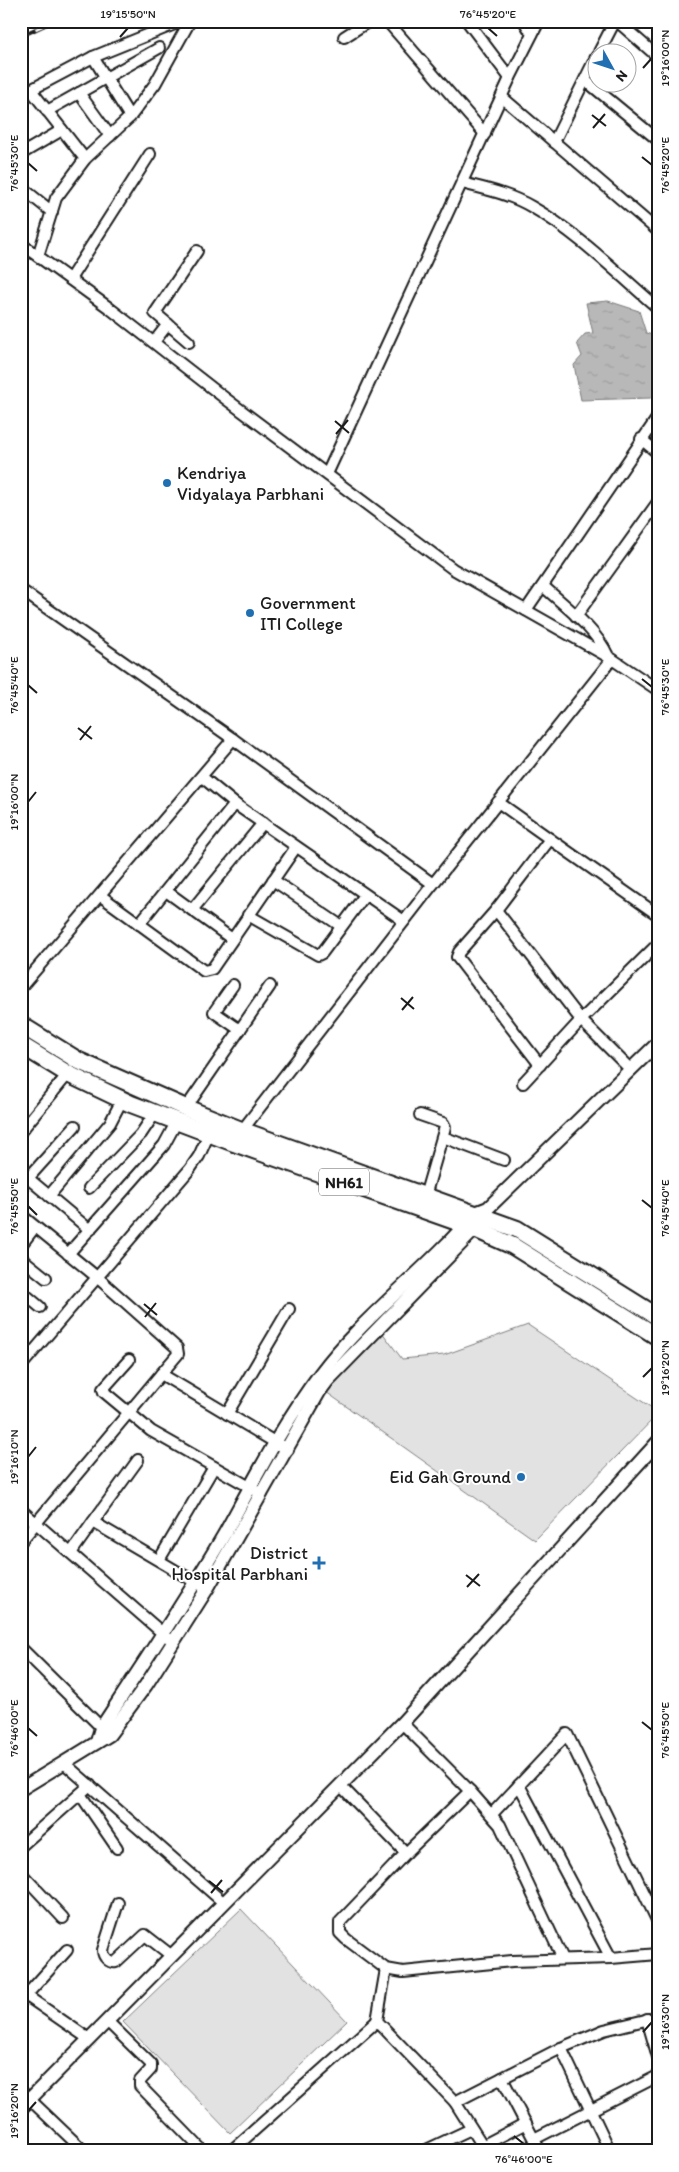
<svg xmlns="http://www.w3.org/2000/svg" width="679" height="2172" font-family="Itim,sans-serif">
	<style>
		.park { fill: #e2e2e2; stroke: #7f7f7f }
		.water { fill: url(#water-ripples); stroke: #7a7a7a }
		.lines { fill: none; stroke-linecap: round; stroke-linejoin: round }
		.minor-casing { stroke: #1c1c1c; stroke-width: 14 }
		.tertiary-casing { stroke: #1c1c1c; stroke-width: 16 }
		.trunk-casing { stroke: #1c1c1c; stroke-width: 20 }
		.minor { stroke: #fff; stroke-width: 10 }
		.tertiary { stroke: #fff; stroke-width: 12 }
		.trunk { stroke: #fff; stroke-width: 16 }
		.rail-casing { stroke: #1c1c1c; stroke-width: 4.5 }
		.rail { stroke: #fff; stroke-width: 2.5; stroke-dasharray: 8; stroke-linecap: butt }
		.ticks { fill: none; stroke: #1c1c1c; stroke-width: 2 }
		.poi-dot { fill: #1f6fb2; stroke: #fff; stroke-width: 2 }
		.labels { text-anchor: middle; dominant-baseline: central; stroke-width: 4; stroke-linejoin: round; paint-order: stroke }
		.shield { fill: #fff; stroke: #606060; stroke-width: 1 }
		.shield-label { font-size: 16px; font-weight: bold; fill: #1c1c1c }
		.poi-label { font-size: 18px; fill: #1c1c1c; stroke: #fff; text-anchor: start }
		.neatline { fill: none; stroke: #1c1c1c; stroke-width: 2 }
		.ticks-label { font-size: 12px; text-anchor: middle; fill: #1c1c1c }
	</style>
	<defs>
		<pattern id="water-ripples" width="26" height="14" patternUnits="userSpaceOnUse" patternTransform="scale(1.25)"><rect width="26" height="14" fill="#b8b8b8"/><path d="M2 4q2-2 4 0t4 0M15 11q2-2 4 0t4 0" fill="none" stroke="#9e9e9e"/></pattern>
	</defs>
	<rect width="100%" height="100%" fill="#fff"/>
	<filter id="ink" filterUnits="userSpaceOnUse"><feTurbulence type="fractalNoise" baseFrequency=".02" numOctaves="2"/><feDisplacementMap in="SourceGraphic" scale="10" xChannelSelector="R" yChannelSelector="G"/><feConvolveMatrix kernelMatrix="1 2 1 2 8 2 1 2 1" color-interpolation-filters="sRGB"/></filter>
	<g filter="url(#ink)">
		<g class="park">
			<path d="M 528,1325 L 658,1412 L 658,1414 L 535,1540 L 326,1392 L 379,1328 L 402,1359 L 444,1355 Z"/>
			<path d="M 241,1909 L 347,2021 L 230,2133 L 123,2022 Z"/>
		</g>
		<path class="water" d="M 608,301 L 639,311 L 646,333 L 658,337 L 658,390 L 651,398 L 581,400 L 574,365 L 582,356 L 577,343 L 585,334 L 593,333 L 586,303 Z"/>
		<g class="lines">
			<g class="minor-casing">
				<g id="minor">
					<path d="M 387,21 L 485,134"/>
					<path d="M 467,21 L 510,78"/>
					<path d="M 524,21 L 532,34"/>
					<path d="M 617,21 L 658,57"/>
					<path d="M 344,37 L 369,21"/>
					<path d="M 599,52 L 615,21"/>
					<path d="M 93,57 L 130,117"/>
					<path d="M 585,80 L 658,140"/>
					<path d="M 31,90 L 85,159"/>
					<path d="M 79,93 L 110,136"/>
					<path d="M 21,95 L 93,57 L 182,21"/>
					<path d="M 503,98 L 658,231"/>
					<path d="M 47,111 L 159,48"/>
					<path d="M 554,142 L 596,57"/>
					<path d="M 21,154 L 62,130"/>
					<path d="M 462,183 C 486,189 510,194 532,207 C 578,233 617,273 658,308"/>
					<path d="M 21,187 L 52,212"/>
					<path d="M 21,244 L 108,307 L 226,399 L 453,569 L 612,659"/>
					<path d="M 38,256 L 56,198 L 85,159 L 130,117 L 155,84 L 190,21"/>
					<path d="M 70,279 L 150,154"/>
					<path d="M 154,342 L 168,324"/>
					<path d="M 189,342 L 155,313 L 197,251"/>
					<path d="M 641,439 L 658,453"/>
					<path d="M 327,474 L 510,78 L 539,21"/>
					<path d="M 543,586 C 566,607 595,628 608,656"/>
					<path d="M 21,590 L 233,739 L 433,884"/>
					<path d="M 526,610 L 658,417"/>
					<path d="M 576,616 L 658,502"/>
					<path d="M 202,777 L 235,804 L 404,921"/>
					<path d="M 498,802 L 550,839 L 496,910 L 581,1020 L 631,1070"/>
					<path d="M 550,839 L 658,915"/>
					<path d="M 273,880 L 341,926"/>
					<path d="M 166,891 L 232,939"/>
					<path d="M 101,896 L 204,971 L 212,969 L 296,847"/>
					<path d="M 192,910 L 263,823"/>
					<path d="M 496,910 L 459,952 L 457,957 L 540,1065"/>
					<path d="M 248,915 L 318,955 L 322,953 L 365,895"/>
					<path d="M 139,924 L 235,804"/>
					<path d="M 233,985 L 214,1012 L 240,1030"/>
					<path d="M 21,987 L 233,739"/>
					<path d="M 523,1083 L 581,1020 L 658,944"/>
					<path d="M 186,1108 L 270,986"/>
					<path d="M 420,1115 L 443,1123 L 445,1127 L 425,1196"/>
					<path d="M 75,1126 L 30,1176 L 29,1179 L 90,1230"/>
					<path d="M 21,1131 L 68,1074"/>
					<path d="M 240,1133 L 433,884 L 612,659 L 658,690"/>
					<path d="M 443,1137 L 504,1160"/>
					<path d="M 89,1188 L 141,1134 L 155,1113"/>
					<path d="M 49,1196 L 110,1123 L 122,1100"/>
					<path d="M 21,1215 L 98,1278 L 177,1348 L 178,1354 L 161,1374"/>
					<path d="M 21,1245 L 35,1227"/>
					<path d="M 68,1254 L 164,1145 L 177,1121"/>
					<path d="M 21,1258 L 46,1278"/>
					<path d="M 21,1291 L 40,1307"/>
					<path d="M 129,1360 L 103,1389 L 104,1392 L 151,1431 L 262,1494"/>
					<path d="M 21,1366 L 190,1169 L 199,1156 L 211,1129"/>
					<path d="M 227,1414 L 289,1309"/>
					<path d="M 21,1510 L 167,1637"/>
					<path d="M 93,1522 L 138,1460"/>
					<path d="M 21,1541 L 161,1374 L 288,1450"/>
					<path d="M 71,1553 L 93,1522 L 202,1586"/>
					<path d="M 159,1560 L 214,1467"/>
					<path d="M 21,1648 L 106,1732"/>
					<path d="M 402,1723 L 470,1791"/>
					<path d="M 64,1763 L 224,1903"/>
					<path d="M 340,1785 L 406,1853 L 340,1922 L 340,1933 L 346,1939 L 386,1969 L 403,1972 L 512,1961 L 611,1958 L 658,1954"/>
					<path d="M 519,1785 L 611,1958"/>
					<path d="M 80,1794 L 117,1848"/>
					<path d="M 492,1814 L 567,1734 L 658,1922"/>
					<path d="M 21,1846 L 90,1785"/>
					<path d="M 406,1853 L 470,1791 L 500,1825 L 563,1959"/>
					<path d="M 21,1873 L 63,1918"/>
					<path d="M 118,1903 L 103,1950 C 103,1957 109,1963 116,1962 L 145,1935 L 172,1956"/>
					<path d="M 386,1969 L 377,2021 L 455,2102 L 486,2151"/>
					<path d="M 21,1992 L 89,2039"/>
					<path d="M 22,2000 L 67,1950"/>
					<path d="M 647,2019 L 658,2057"/>
					<path d="M 107,2021 L 151,2064 L 151,2069 L 140,2081 L 140,2086 L 203,2151"/>
					<path d="M 561,2048 L 610,2151"/>
					<path d="M 502,2078 L 540,2151"/>
					<path d="M 21,2091 L 84,2151"/>
					<path d="M 455,2102 L 561,2048 L 604,2030 L 658,2017"/>
					<path d="M 534,2139 L 658,2076"/>
					<path d="M 482,2146 L 526,2123"/>
					<path d="M 231,2151 L 377,2021"/>
					<path d="M 424,2151 L 471,2129"/>
					<path d="M 655,2151 L 658,2150"/>
				</g>
			</g>
			<g class="tertiary-casing">
				<g id="tertiary">
					<path d="M 97,1742 L 101,1728 C 143,1664 186,1600 225,1533 C 255,1479 283,1423 320,1374 C 365,1314 428,1270 475,1213 L 488,1208 L 658,1043"/>
					<path d="M 21,1789 L 109,1735 L 146,1685 L 207,1589 L 319,1392 L 328,1380 L 481,1223"/>
					<path d="M 21,2108 L 402,1723 L 658,1442"/>
				</g>
			</g>
			<g class="trunk-casing">
				<g id="trunk">
					<path d="M 21,1025 L 79,1061 L 186,1108 L 241,1130 L 517,1229 L 658,1317"/>
					<path d="M 21,1045 L 68,1074 L 131,1104 L 234,1143 L 466,1225 L 513,1246 L 658,1337"/>
				</g>
			</g>
			<use href="#minor" class="minor"/>
			<use href="#tertiary" class="tertiary"/>
			<use href="#trunk" class="trunk"/>
			<g class="rail-casing">
				<path id="rail" d="M 21,36 L 53,21"/>
			</g>
			<use href="#rail" class="rail"/>
		</g>
	</g>
	<path class="ticks" d="M 488,28 L 497,36M 120,37 L 128,28M 643,68 L 652,58M 592,115 L 606,126M 593,128 L 605,114M 642,157 L 652,165M 28,163 L 37,171M 335,421 L 349,433M 336,434 L 348,420M 642,679 L 652,687M 28,685 L 37,693M 78,728 L 92,739M 80,740 L 91,726M 28,802 L 36,792M 401,998 L 414,1009M 402,1010 L 413,997M 642,1200 L 652,1208M 28,1206 L 37,1215M 144,1304 L 157,1315M 145,1317 L 156,1303M 643,1377 L 652,1368M 28,1457 L 36,1447M 466,1575 L 480,1586M 467,1587 L 479,1574M 642,1722 L 652,1730M 28,1728 L 37,1736M 209,1881 L 223,1892M 211,1893 L 222,1880M 643,2032 L 652,2022M 28,2111 L 36,2102M 514,2136 L 524,2144"/>
	<g class="poi-dot">
		<circle cx="167" cy="483" r="5"/>
		<circle cx="250" cy="613" r="5"/>
		<circle cx="521" cy="1477" r="5"/>
		<path d="M316.5 1555.5h5v5h5v5h-5v5h-5v-5h-5v-5h5z"/>
	</g>
	<g class="labels">
		<rect class="shield" x="319" y="1168.5" width="50" height="27" rx="4"/>
		<g class="shield-label">
			<text x="344" y="1182">NH61</text>
		</g>
		<g class="poi-label">
			<text x="177" y="473">Kendriya<tspan x="177" dy="21">Vidyalaya Parbhani</tspan></text>
			<text x="260" y="603">Government<tspan x="260" dy="21">ITI College</tspan></text>
			<text x="511" y="1477" text-anchor="end">Eid Gah Ground</text>
			<text x="308" y="1553" text-anchor="end">District<tspan x="308" dy="21">Hospital Parbhani</tspan></text>
		</g>
	</g>
	<rect width="679" height="2172" fill="none" stroke="#fff" stroke-width="55"/>
	<g transform="translate(612 68) rotate(130)"><circle r="24" fill="#ffffff" stroke="#a4a4a4"/>
	<path d="M0-4L9 19L0 12L-9 19Z" fill="#1f6fb2"/>
	<text y="-8" font-size="14" font-weight="bold" text-anchor="middle" fill="#1c1c1c">N</text>
	</g>
	<rect x="28" y="28" width="624" height="2116" class="neatline"/>
	<g class="ticks-label">
		<text x="128" y="18">19°15'50"N</text>
		<text x="488" y="18">76°45'20"E</text>
		<text transform="translate(665 58) rotate(-90)" y="4">19°16'00"N</text>
		<text transform="translate(14 163) rotate(-90)" y="4">76°45'30"E</text>
		<text transform="translate(665 165) rotate(-90)" y="4">76°45'20"E</text>
		<text transform="translate(14 685) rotate(-90)" y="4">76°45'40"E</text>
		<text transform="translate(665 687) rotate(-90)" y="4">76°45'30"E</text>
		<text transform="translate(14 802) rotate(-90)" y="4">19°16'00"N</text>
		<text transform="translate(14 1206) rotate(-90)" y="4">76°45'50"E</text>
		<text transform="translate(665 1208) rotate(-90)" y="4">76°45'40"E</text>
		<text transform="translate(665 1368) rotate(-90)" y="4">19°16'20"N</text>
		<text transform="translate(14 1457) rotate(-90)" y="4">19°16'10"N</text>
		<text transform="translate(14 1728) rotate(-90)" y="4">76°46'00"E</text>
		<text transform="translate(665 1730) rotate(-90)" y="4">76°45'50"E</text>
		<text transform="translate(665 2022) rotate(-90)" y="4">19°16'30"N</text>
		<text transform="translate(14 2111) rotate(-90)" y="4">19°16'20"N</text>
		<text x="524" y="2163">76°46'00"E</text>
	</g>
</svg>
